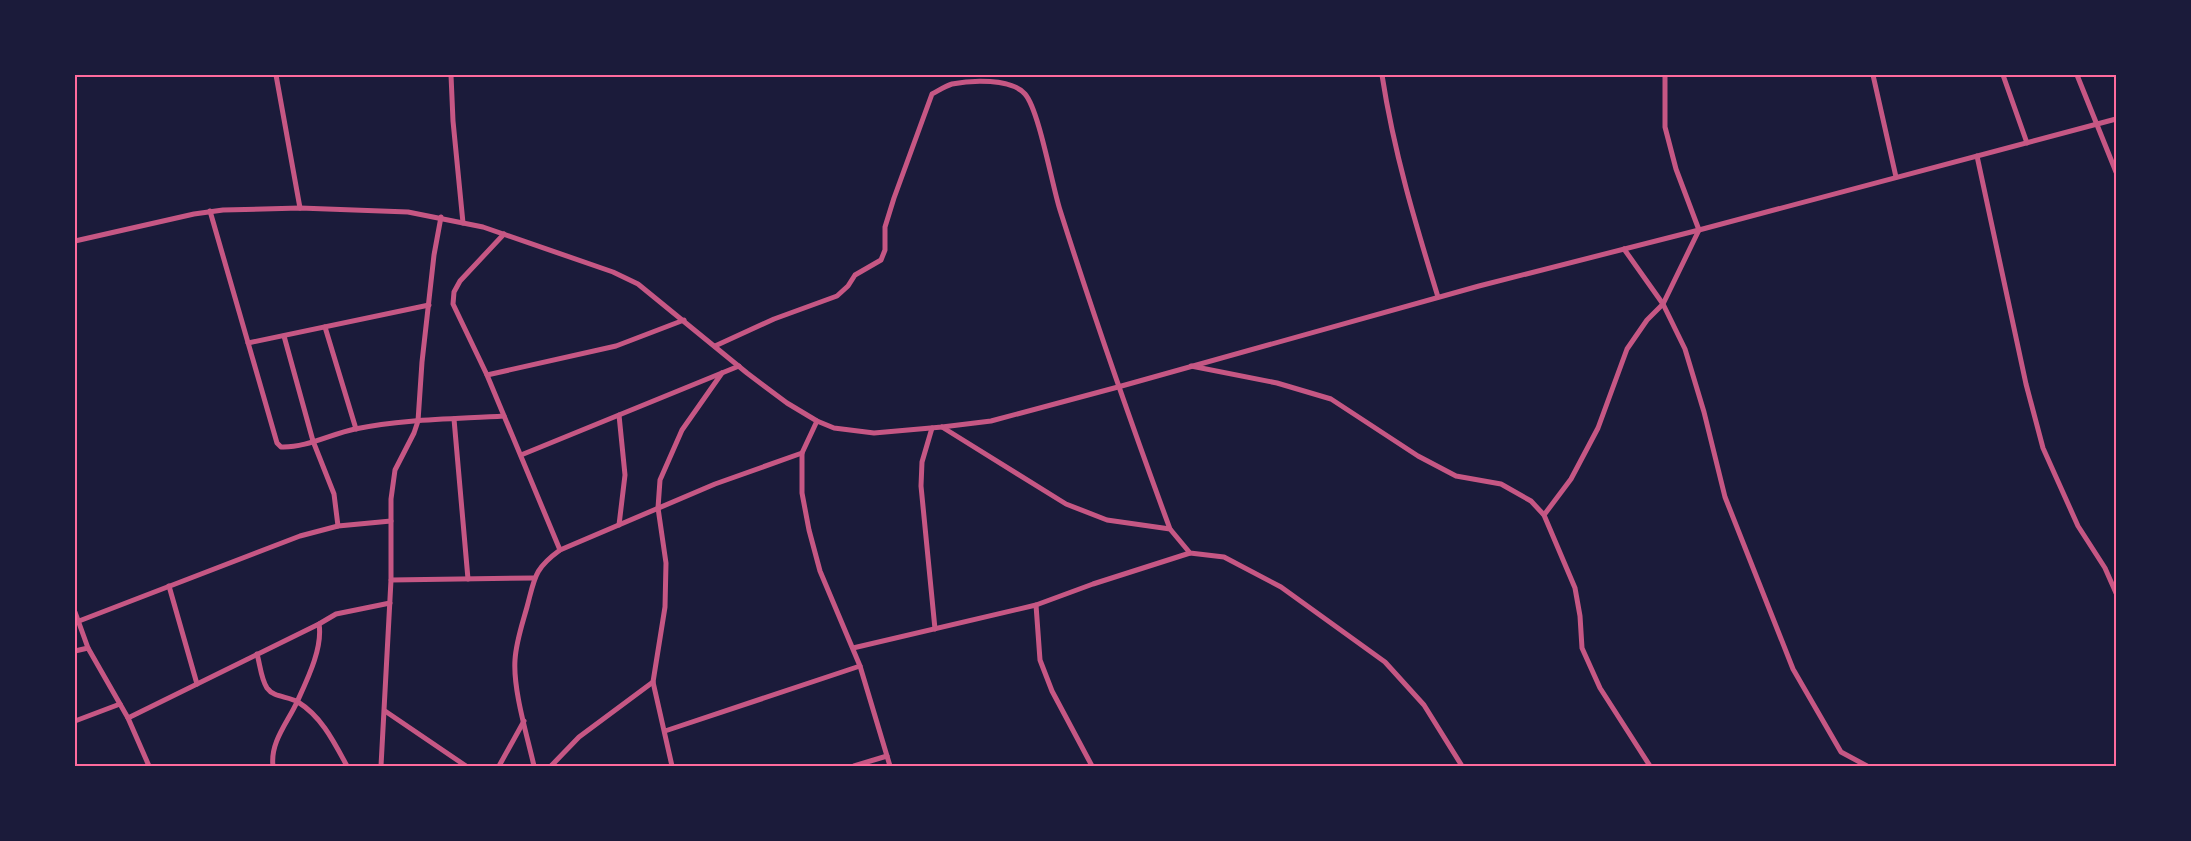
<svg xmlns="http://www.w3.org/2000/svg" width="2191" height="841" font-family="'DM Sans',sans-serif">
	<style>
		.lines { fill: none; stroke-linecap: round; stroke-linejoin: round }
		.minor { stroke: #c65784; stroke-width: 5 }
		.neatline { fill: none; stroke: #ff6b9d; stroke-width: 2 }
	</style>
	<rect width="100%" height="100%" fill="#1b1b3a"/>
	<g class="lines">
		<g class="minor">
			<path d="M 276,75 L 300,208"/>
			<path d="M 451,75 L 453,121 L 463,223"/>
			<path d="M 1382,75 C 1394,153 1415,222 1438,297"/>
			<path d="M 1873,75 L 1896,177"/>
			<path d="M 2003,75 L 2027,143"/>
			<path d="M 2077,75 L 2116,172"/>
			<path d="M 1977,156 L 2026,384 L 2043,448 L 2078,526 L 2105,568 L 2116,593"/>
			<path d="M 210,211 L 277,443 L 281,447 C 306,448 331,434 355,429 C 403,419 455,419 504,416"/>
			<path d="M 504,234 L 460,281 L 454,292 L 453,304 L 487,375 L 560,550"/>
			<path d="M 75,241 L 194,214 L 223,210 L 300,208 L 408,212 L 483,227 L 613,272 L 638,284 L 747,373 L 787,403 L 817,421 L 834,428 L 874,433 L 942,427 L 991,421 L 1118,387 L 1479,286 L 1699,230 L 2116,119"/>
			<path d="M 1624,249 L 1663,304 L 1685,349 L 1704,412 L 1725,497 L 1793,669 L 1841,752 L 1867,766"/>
			<path d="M 325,327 L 356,429"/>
			<path d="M 284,336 L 313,441 L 334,494 L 338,526"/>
			<path d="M 248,343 L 429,305"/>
			<path d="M 715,346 L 774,319 L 837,296 L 848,286 L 855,275 L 881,260 L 885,250 L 885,227 L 894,198 L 932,94 C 938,91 945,86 952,84 C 971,80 1011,78 1025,94 C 1039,110 1052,185 1060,210 C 1094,317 1131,423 1170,529"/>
			<path d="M 1191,366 L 1277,383 L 1331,399 L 1418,456 L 1456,476 L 1501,484 L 1531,501 L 1544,515 L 1575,588 L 1580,616 L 1582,648 L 1600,688 L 1650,766"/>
			<path d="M 487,375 L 616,346 L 684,320"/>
			<path d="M 454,419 L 468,579"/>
			<path d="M 817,421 L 802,453 L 802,493 L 809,530 L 820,571 L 860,666 L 890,766"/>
			<path d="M 942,427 L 1066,504 L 1107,520 L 1170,529 L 1190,553 L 1224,557 L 1281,587 L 1385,662 L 1424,705 L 1462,766"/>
			<path d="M 932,428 L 922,462 L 921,486 L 935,629"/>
			<path d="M 521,455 L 739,366"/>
			<path d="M 1544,515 L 1571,479 L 1598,428 L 1627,349 L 1647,320 L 1663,304 L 1699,230 L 1676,169 L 1665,127 L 1665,75"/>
			<path d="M 619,525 L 625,475 L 619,415"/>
			<path d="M 391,580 L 534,578"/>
			<path d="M 169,586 L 197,684"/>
			<path d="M 1036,605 L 1040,660 L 1052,691 L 1092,766"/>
			<path d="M 75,612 L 88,648 L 128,718 L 149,766"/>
			<path d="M 79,621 L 300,536 L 338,526 L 391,521"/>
			<path d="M 853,648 L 1036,605 L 1093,584 L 1190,553"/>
			<path d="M 75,651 L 88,648"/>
			<path d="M 257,654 C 260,664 261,679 267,688 C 274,698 288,696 298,702 C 322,717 334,742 347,766"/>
			<path d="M 385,711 L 466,766"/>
			<path d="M 128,718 L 319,624 L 336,614 L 390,603"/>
			<path d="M 75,721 L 120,704"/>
			<path d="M 665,731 L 860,666"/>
			<path d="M 273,766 C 270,742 288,722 297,702 C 307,680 323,648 319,624"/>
			<path d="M 381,766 L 391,580 L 391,499 L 395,470 L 414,433 L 418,421 L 422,362 L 434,255 L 441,217"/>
			<path d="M 499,766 L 524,721"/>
			<path d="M 534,766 C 527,735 513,690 515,660 C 516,642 522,625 527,607 C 535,577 534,569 560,550 L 715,484 L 802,453"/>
			<path d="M 551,766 L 579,737 L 653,682"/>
			<path d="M 672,766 L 653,682 L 665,607 L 666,563 L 658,508 L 660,480 L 682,430 L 722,373"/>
			<path d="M 854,766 L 887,756"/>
		</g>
	</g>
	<rect width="2191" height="841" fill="none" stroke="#1b1b3a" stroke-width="152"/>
	<rect x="76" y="76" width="2039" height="689" class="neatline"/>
</svg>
